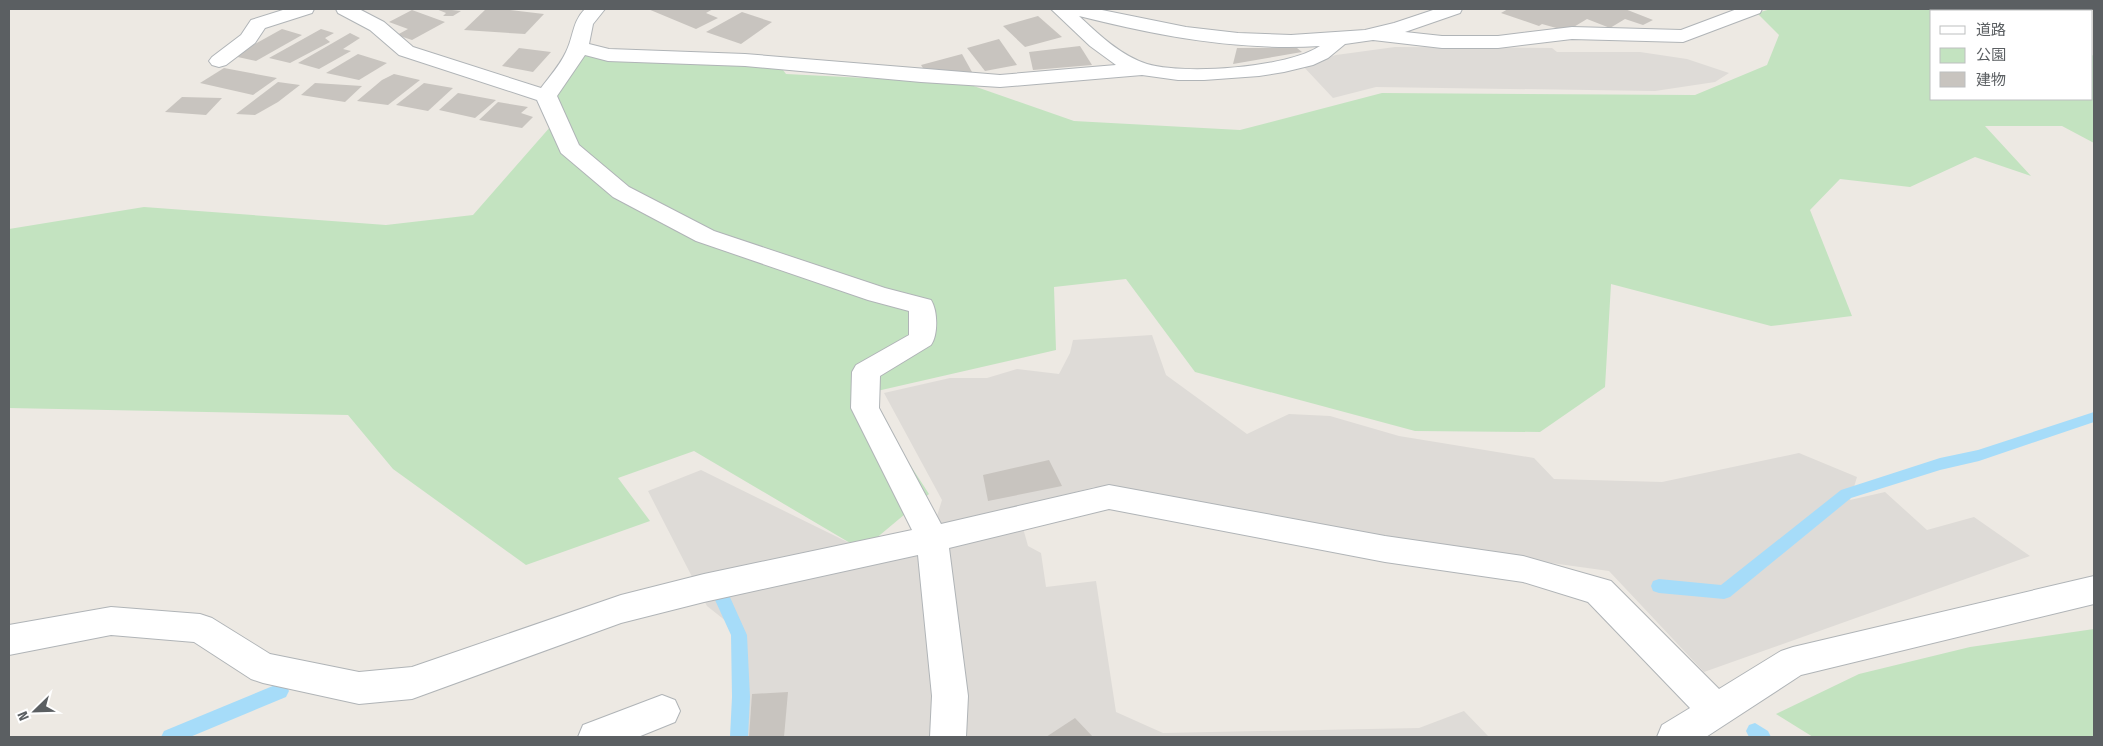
<svg xmlns="http://www.w3.org/2000/svg" width="2103" height="746" font-family="'Fira Sans Condensed','Noto Sans JP',sans-serif">
	<style>
		.industrial { fill: #dedbd7 }
		.green { fill: #c3e3c0 }
		.lines { fill: none; stroke-linecap: round; stroke-linejoin: round }
		.stream { fill: #a6dcf9; fill-rule: evenodd }
		.building { fill: #c8c4bf }
		.minor-casing { stroke: #b0b4b7; stroke-width: 2 }
		.minor { fill: #fff; fill-rule: evenodd }
	</style>
	<rect width="100%" height="100%" fill="#ede9e3"/>
	<g class="industrial">
		<path d="M 1395,47 L 1552,48 L 1557,52 L 1640,52 L 1687,59 L 1729,73 L 1715,82 L 1655,91 L 1376,87 L 1333,98 L 1302,65 L 1336,55 Z"/>
		<path d="M 1152,335 L 1166,375 L 1247,434 L 1289,414 L 1330,416 L 1399,436 L 1534,458 L 1554,479 L 1662,482 L 1799,453 L 1857,477 L 1850,500 L 1885,492 L 1927,530 L 1974,517 L 2030,556 L 1704,672 L 1609,571 L 1372,538 L 1094,487 L 1021,507 L 1023,528 L 1028,546 L 1041,553 L 1046,587 L 1096,581 L 1116,712 L 1163,733 L 1419,728 L 1464,711 L 1489,737 L 738,737 L 746,637 L 707,606 L 648,491 L 701,470 L 882,559 L 936,519 L 942,500 L 884,393 L 950,378 L 987,378 L 1017,369 L 1059,374 L 1070,353 L 1073,340 Z"/>
	</g>
	<g class="green">
		<path d="M 1771,9 L 1996,9 L 2002,11 L 1932,11 L 1932,99 L 2092,99 L 2092,55 L 2094,56 L 2094,143 L 2062,126 L 1985,126 L 2031,176 L 1975,157 L 1910,187 L 1840,179 L 1810,210 L 1852,316 L 1771,326 L 1611,284 L 1605,387 L 1540,432 L 1415,431 L 1195,372 L 1126,279 L 1054,287 L 1056,350 L 864,394 L 929,494 L 862,550 L 694,451 L 618,478 L 650,521 L 526,565 L 393,469 L 348,415 L 9,408 L 9,229 L 144,207 L 386,225 L 473,215 L 551,126 L 548,107 L 568,52 L 774,58 L 786,74 L 965,83 L 1074,121 L 1240,130 L 1382,93 L 1695,95 L 1767,65 L 1779,35 L 1757,13 Z"/>
		<path d="M 2094,629 L 2094,737 L 1813,737 L 1776,714 L 1859,674 L 1970,647 Z"/>
	</g>
	<g class="lines">
		<g class="stream">
			<path d="M 2094,412 L 2094,422 L 1979,461 L 1940,470 L 1851,498 L 1730,597 L 1724,599 L 1659,593 L 1653,591 L 1651,586 L 1653,581 L 1659,579 L 1721,585 L 1841,490 L 1940,458 L 1978,450 Z"/>
			<path d="M 723,593 L 729,595 L 747,635 L 750,697 L 748,737 L 730,737 L 732,697 L 731,635 L 715,600 L 717,595 Z"/>
			<path d="M 280,683 L 286,685 L 289,691 L 286,697 L 190,737 L 161,737 L 164,731 Z"/>
			<path d="M 1755,723 L 1768,731 L 1771,737 L 1749,737 L 1746,731 L 1749,725 Z"/>
		</g>
	</g>
	<g class="building">
		<path d="M 436,9 L 454,9 L 452,10 L 461,11 L 453,16 L 443,16 L 446,13 Z"/>
		<path d="M 486,9 L 501,9 L 544,14 L 525,34 L 464,30 Z"/>
		<path d="M 648,9 L 713,9 L 706,13 L 718,18 L 696,29 Z"/>
		<path d="M 1508,9 L 1625,9 L 1653,20 L 1643,25 L 1625,19 L 1610,28 L 1587,19 L 1567,31 L 1542,24 L 1539,26 L 1501,13 Z"/>
		<path d="M 412,10 L 445,22 L 412,40 L 397,35 L 408,29 L 389,22 Z"/>
		<path d="M 742,12 L 772,22 L 741,44 L 706,32 Z"/>
		<path d="M 1038,16 L 1062,37 L 1025,47 L 1003,26 Z"/>
		<path d="M 282,29 L 302,35 L 256,61 L 233,56 Z"/>
		<path d="M 321,29 L 334,33 L 325,38 L 330,42 L 290,63 L 269,58 Z"/>
		<path d="M 350,33 L 360,38 L 343,49 L 351,51 L 319,69 L 298,63 Z"/>
		<path d="M 999,39 L 1017,65 L 985,71 L 967,48 Z"/>
		<path d="M 1080,46 L 1092,65 L 1033,70 L 1029,52 Z"/>
		<path d="M 519,48 L 551,52 L 533,72 L 502,66 Z"/>
		<path d="M 1237,48 L 1297,48 L 1302,52 L 1233,64 Z"/>
		<path d="M 358,54 L 387,63 L 359,80 L 326,73 Z"/>
		<path d="M 962,54 L 972,72 L 925,71 L 921,65 Z"/>
		<path d="M 224,68 L 277,78 L 253,95 L 200,83 Z"/>
		<path d="M 394,74 L 420,80 L 388,105 L 357,101 L 382,80 Z"/>
		<path d="M 278,82 L 300,85 L 278,102 L 255,115 L 236,114 Z"/>
		<path d="M 315,83 L 362,86 L 345,102 L 301,95 Z"/>
		<path d="M 424,83 L 453,88 L 428,111 L 396,105 Z"/>
		<path d="M 458,93 L 496,100 L 475,118 L 439,110 Z"/>
		<path d="M 182,97 L 222,98 L 206,115 L 165,112 Z"/>
		<path d="M 498,102 L 528,107 L 521,113 L 533,117 L 522,128 L 479,120 Z"/>
		<path d="M 1049,460 L 1062,486 L 988,501 L 983,475 Z"/>
		<path d="M 788,692 L 784,737 L 749,737 L 752,694 Z"/>
		<path d="M 1075,718 L 1093,737 L 1046,737 Z"/>
	</g>
	<g class="lines">
		<g class="minor-casing">
			<g id="minor">
				<path d="M 286,9 L 314,9 L 312,13 L 265,28 L 255,43 L 226,65 L 219,67 L 212,65 L 209,61 L 212,57 L 241,35 L 251,20 Z"/>
				<path d="M 336,9 L 359,9 L 384,22 L 413,47 L 541,88 C 550,76 560,65 566,52 C 574,36 572,22 585,9 L 605,9 L 593,24 L 589,44 L 609,49 L 745,54 L 1000,75 L 1116,65 L 1090,46 L 1051,9 L 1097,9 L 1186,27 L 1238,33 L 1291,35 L 1365,30 L 1394,23 L 1436,9 L 1462,9 L 1460,13 L 1405,32 L 1442,36 L 1498,36 L 1572,27 L 1681,30 L 1737,9 L 1762,9 L 1760,13 L 1683,42 L 1572,39 L 1498,48 L 1442,48 L 1373,40 L 1345,44 L 1328,58 L 1313,65 L 1284,72 L 1259,76 L 1204,80 L 1178,80 L 1142,75 L 1000,87 L 921,82 L 745,66 L 608,61 L 585,55 L 557,96 L 579,145 L 629,187 L 714,231 L 885,288 L 931,300 C 938,311 938,335 931,345 L 880,376 L 879,408 L 941,524 L 1109,485 L 1385,536 L 1523,556 L 1611,581 L 1719,689 L 1781,651 L 1793,647 L 2094,576 L 2094,604 L 1801,675 L 1706,737 L 1657,737 L 1662,725 L 1690,708 L 1588,602 L 1523,582 L 1385,562 L 1109,509 L 949,548 L 968,696 L 966,737 L 930,737 L 932,696 L 918,555 L 704,602 L 621,623 L 412,699 L 359,704 L 263,683 L 251,679 L 194,642 L 111,635 L 9,655 L 9,625 L 111,607 L 200,614 L 212,618 L 270,654 L 359,672 L 412,667 L 621,595 L 704,574 L 912,530 L 851,408 L 852,372 L 856,365 L 909,335 L 909,311 L 868,300 L 696,241 L 613,197 L 561,153 L 537,100 L 399,55 L 370,30 L 338,13 ZM 1079,16 C 1158,36 1238,51 1320,46 C 1287,68 1184,75 1147,64 C 1121,56 1097,33 1079,16 Z"/>
				<path d="M 662,695 L 675,700 L 680,711 L 675,722 L 638,737 L 578,737 L 583,725 Z"/>
			</g>
		</g>
		<use href="#minor" class="minor"/>
	</g>
	<rect width="2103" height="746" fill="none" stroke="#5b5f62" stroke-width="20"/>
	<rect x="1930" y="10" width="162" height="90" fill="#ffffff" stroke="#bdbfc0"/>
	<rect x="1940" y="26" width="25" height="8" fill="#ffffff" stroke="#bdbfc0"/>
	<text x="1976" y="35" font-size="15" fill="#5b5f62">道路</text>
	<rect x="1940" y="48" width="25" height="15" fill="#c3e3c0" stroke="#bdbfc0"/>
	<text x="1976" y="60" font-size="15" fill="#5b5f62">公園</text>
	<rect x="1940" y="72" width="25" height="15" fill="#c8c4bf" stroke="#bdbfc0"/>
	<text x="1976" y="85" font-size="15" fill="#5b5f62">建物</text>
	<g transform="translate(35 711) rotate(247)" stroke="#ffffff" stroke-width="4" paint-order="stroke">
	<path d="M0-4L9 19L0 12L-9 19Z" fill="#5b5f62"/>
	<text y="-8" font-size="14" font-weight="bold" text-anchor="middle" fill="#5b5f62">N</text>
	</g>
</svg>
